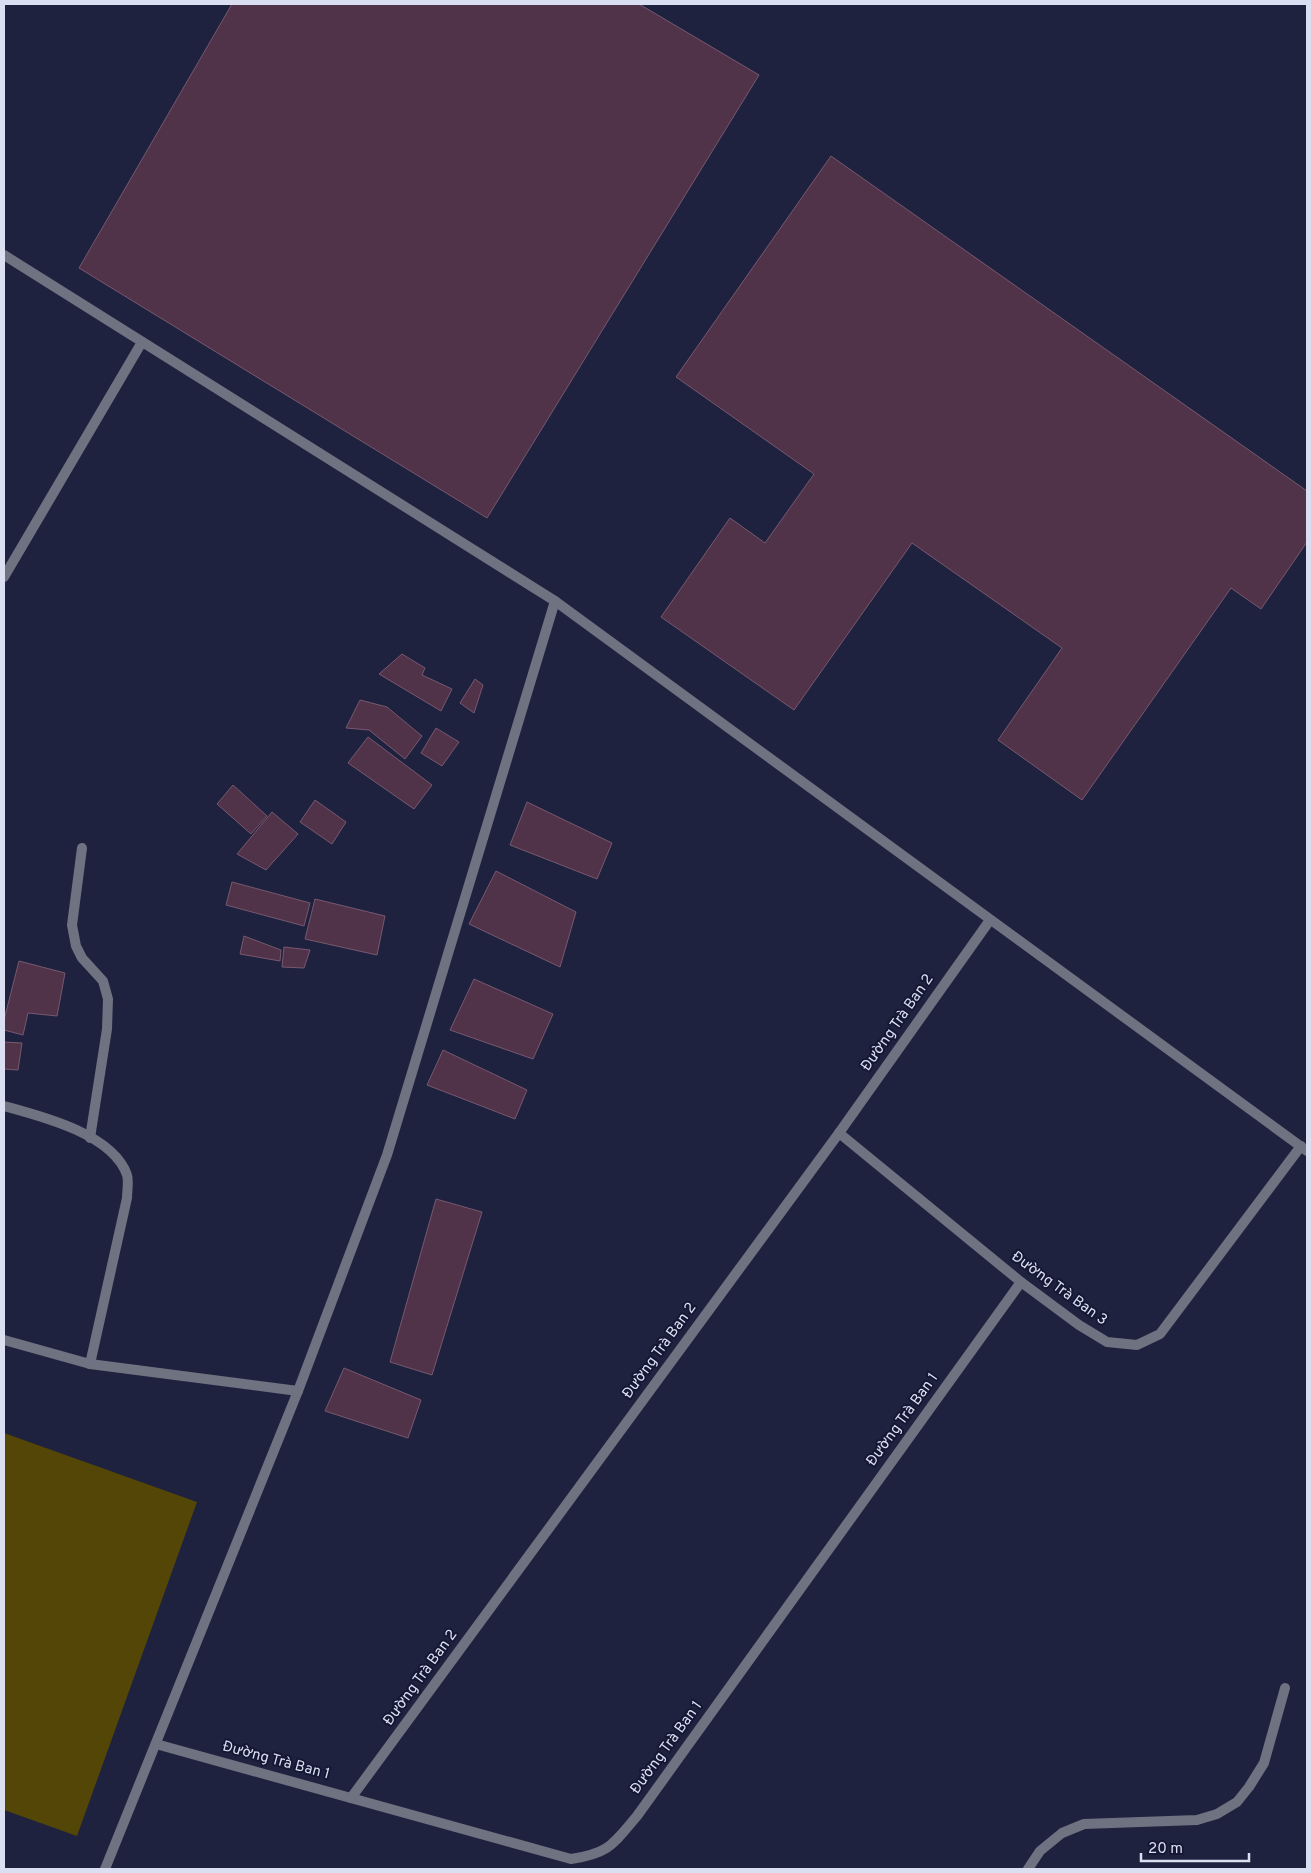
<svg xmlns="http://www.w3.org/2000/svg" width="1311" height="1873" font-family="Overpass,sans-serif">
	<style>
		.garden { fill: #534607 }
		.building { fill: #503349; stroke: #785870 }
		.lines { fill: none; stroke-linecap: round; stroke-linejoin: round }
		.lane { stroke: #6e7281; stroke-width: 10 }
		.street { stroke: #6e7281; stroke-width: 10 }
		.labels { text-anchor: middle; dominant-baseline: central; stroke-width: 4; stroke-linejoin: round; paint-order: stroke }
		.street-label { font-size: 15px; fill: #dbdff2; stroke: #151834 }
	</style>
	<rect width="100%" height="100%" fill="#1e223e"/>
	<path class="garden" d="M 4,1433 L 197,1502 L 77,1836 L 4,1810 Z"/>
	<g class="building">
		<path d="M 232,4 L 639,4 L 759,75 L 487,518 L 79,268 Z"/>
		<path d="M 831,156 L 1307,491 L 1307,542 L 1261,609 L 1231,588 L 1082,800 L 998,740 L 1062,648 L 912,543 L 794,710 L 661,617 L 730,518 L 765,543 L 814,474 L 676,377 Z"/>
		<path d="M 402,654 L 425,668 L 422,675 L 452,689 L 441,711 L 379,674 Z"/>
		<path d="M 475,679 L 483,685 L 474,713 L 460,703 Z"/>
		<path d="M 360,700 L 387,707 L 422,736 L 405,759 L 369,730 L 346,728 Z"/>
		<path d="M 436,728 L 459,742 L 442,766 L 421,753 Z"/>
		<path d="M 368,737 L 432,785 L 414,809 L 348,763 Z"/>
		<path d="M 233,785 L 267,816 L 251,834 L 217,804 Z"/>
		<path d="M 315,800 L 346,822 L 332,844 L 300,822 Z"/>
		<path d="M 527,802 L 612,843 L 597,879 L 510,845 Z"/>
		<path d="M 272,812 L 298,834 L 266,870 L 237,854 Z"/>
		<path d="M 496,871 L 576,912 L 560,967 L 469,924 Z"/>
		<path d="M 232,882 L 310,903 L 304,926 L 226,905 Z"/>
		<path d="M 315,899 L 385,916 L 377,955 L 305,939 Z"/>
		<path d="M 244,936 L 281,950 L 280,961 L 240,954 Z"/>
		<path d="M 284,947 L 310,950 L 304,968 L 282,967 Z"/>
		<path d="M 19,961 L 65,973 L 57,1016 L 28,1013 L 23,1035 L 4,1030 L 4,1020 Z"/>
		<path d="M 474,979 L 553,1014 L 533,1059 L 450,1030 Z"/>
		<path d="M 4,1042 L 22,1043 L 18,1070 L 4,1069 Z"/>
		<path d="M 443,1050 L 527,1090 L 515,1119 L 427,1085 Z"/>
		<path d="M 436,1199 L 482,1212 L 432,1375 L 390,1362 Z"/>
		<path d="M 344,1368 L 421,1400 L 408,1438 L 325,1411 Z"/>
	</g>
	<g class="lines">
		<path class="lane" d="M 1028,1869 L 1040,1851 L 1062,1833 L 1084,1824 L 1197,1820 L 1217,1814 L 1237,1802 L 1249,1787 L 1264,1763 L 1285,1688"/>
		<g class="street">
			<path d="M 4,255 L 555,601 L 1307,1151"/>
			<path d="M 4,577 L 142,342"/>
			<path d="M 82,848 L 72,925 L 76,946 L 82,958 L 103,981 L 108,999 L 107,1029 L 90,1138"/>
			<path d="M 4,1106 C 41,1116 113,1134 127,1175 C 129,1181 127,1191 127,1198 L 90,1364"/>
			<path d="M 839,1133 L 1021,1282 L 1079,1325 L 1107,1342 L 1137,1345 L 1160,1334 L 1301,1146"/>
			<path d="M 4,1340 L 90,1364 L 298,1391"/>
			<path d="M 156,1744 L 571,1859 C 610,1853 613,1844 637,1816 L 1021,1282"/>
			<path d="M 351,1798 L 839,1133 L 990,920"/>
			<path d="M 105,1869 L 298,1391 L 387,1155 L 555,601"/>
		</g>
	</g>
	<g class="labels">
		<g class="street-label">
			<text transform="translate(898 1023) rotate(-55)">Đường Trà Ban 2</text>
			<text transform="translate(1059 1289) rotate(36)">Đường Trà Ban 3</text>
			<text transform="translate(660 1351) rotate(-54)">Đường Trà Ban 2</text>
			<text transform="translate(903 1420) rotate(-54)">Đường Trà Ban 1</text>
			<text transform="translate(421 1678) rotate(-54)">Đường Trà Ban 2</text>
			<text transform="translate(667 1748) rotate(-54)">Đường Trà Ban 1</text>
			<text transform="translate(276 1761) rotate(15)">Đường Trà Ban 1</text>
		</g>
	</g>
	<rect width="1311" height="1873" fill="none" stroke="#dbdff2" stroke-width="10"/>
	<path d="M1141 1853v8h108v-8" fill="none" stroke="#dbdff2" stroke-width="2.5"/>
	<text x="1148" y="1853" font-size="15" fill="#dbdff2" stroke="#151834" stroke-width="4" paint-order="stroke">20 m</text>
</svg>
